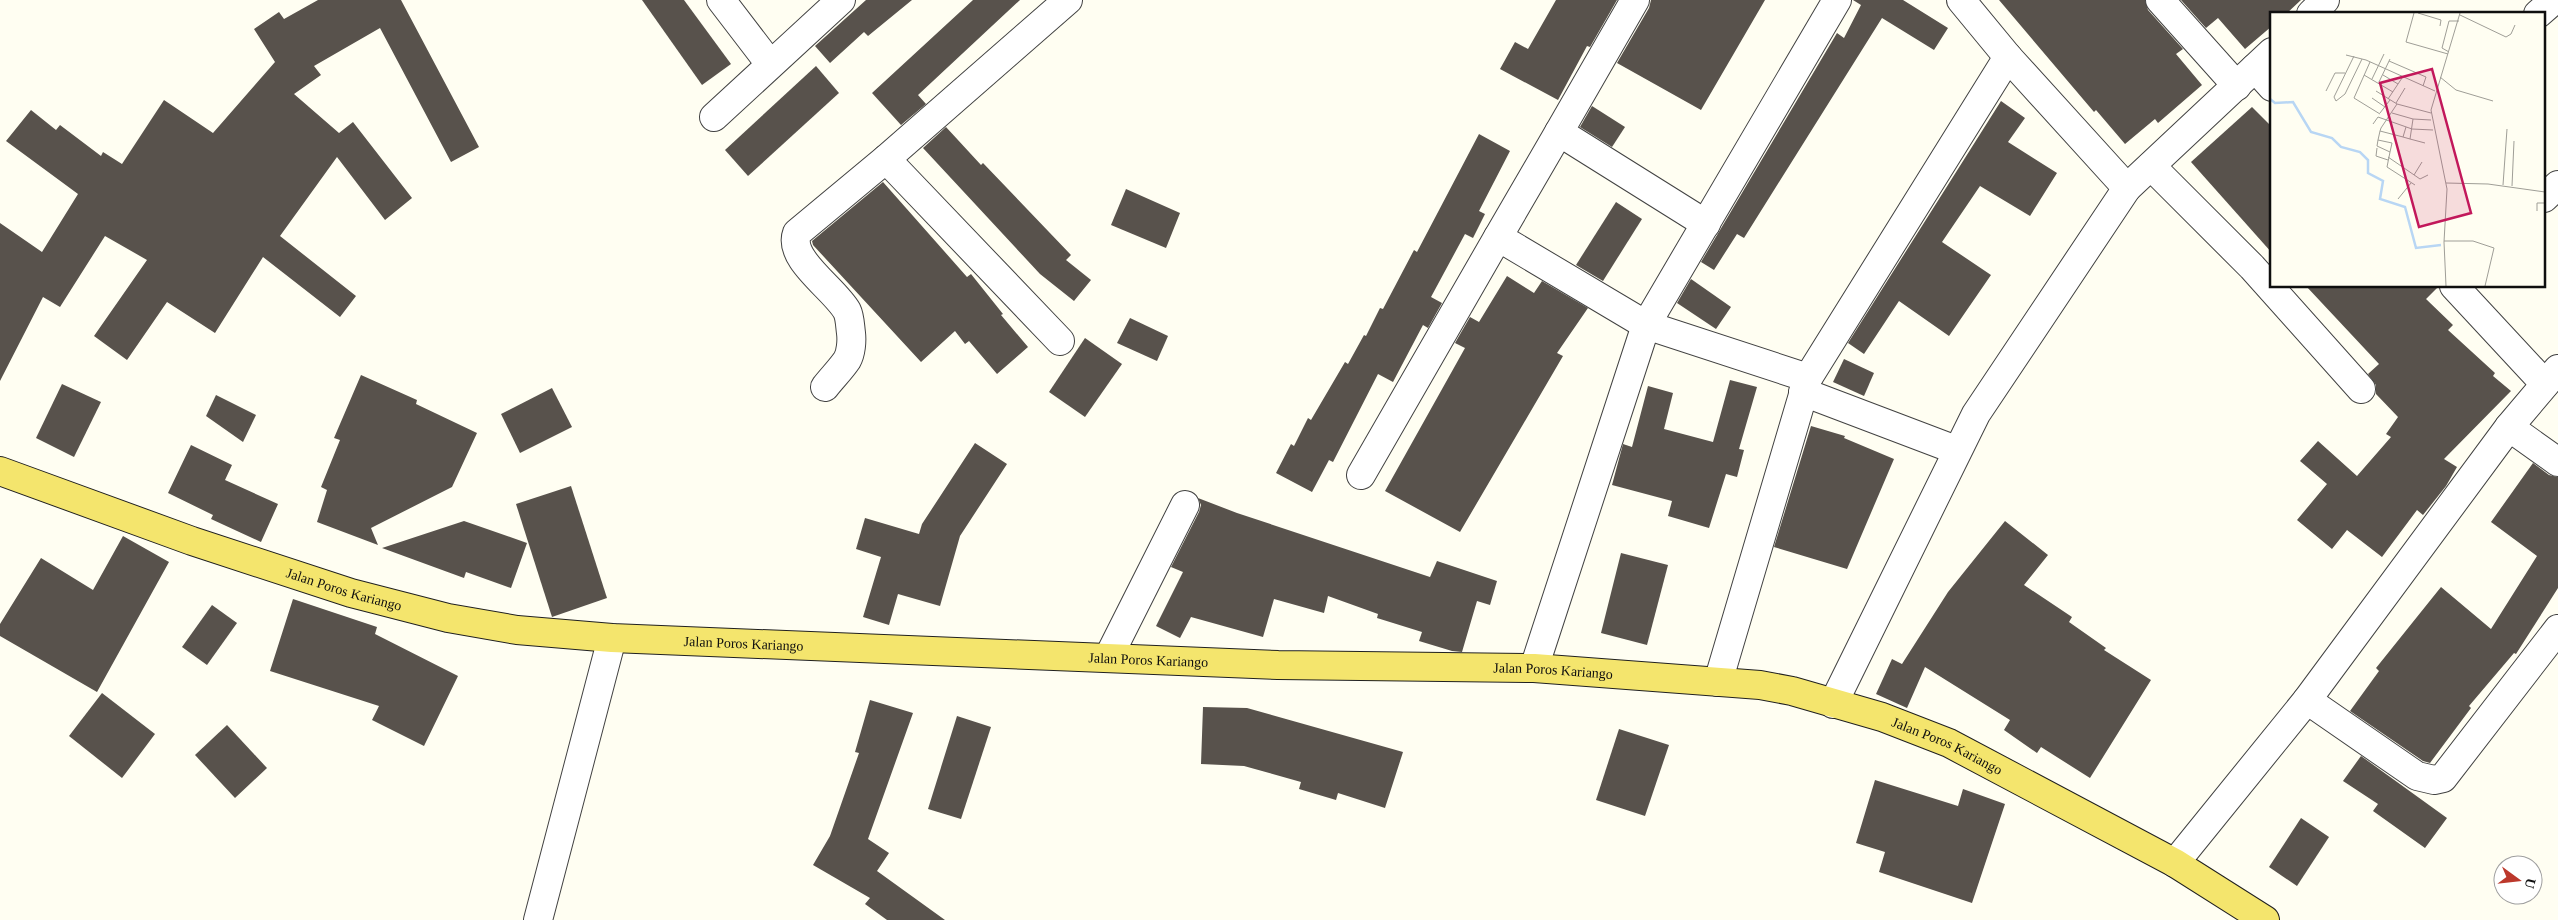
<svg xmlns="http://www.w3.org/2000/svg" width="2558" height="920" font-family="'Times New Roman',serif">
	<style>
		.building { fill: #58524c }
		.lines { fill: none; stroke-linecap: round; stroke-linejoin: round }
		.minor-casing { stroke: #424242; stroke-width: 30 }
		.major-casing { stroke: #202020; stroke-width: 30 }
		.minor { stroke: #fff; stroke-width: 28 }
		.major { stroke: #f4e56d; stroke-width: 28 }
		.labels { text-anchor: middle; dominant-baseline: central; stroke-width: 5; stroke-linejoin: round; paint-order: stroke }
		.street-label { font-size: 14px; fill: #0f0f0f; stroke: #fff }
		.inset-river { fill: none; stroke: #b8d6f4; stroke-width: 2.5 }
		.inset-road { fill: none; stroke: #9f9e97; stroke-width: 1 }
		.view { fill: #c2185b; fill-opacity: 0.15; stroke: #c2185b; stroke-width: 2.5 }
		.inset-edge { fill: none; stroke: #0f0f0f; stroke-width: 2.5 }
	</style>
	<rect width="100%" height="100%" fill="#fffef2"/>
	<g class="building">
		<path d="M 318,0 L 401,0 L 479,147 L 451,162 L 380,28 L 314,66 L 321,75 L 294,94 L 339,133 L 353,122 L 412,198 L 385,220 L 337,157 L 280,236 L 356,296 L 340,317 L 263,257 L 215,333 L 167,302 L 127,360 L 94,336 L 147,260 L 105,236 L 60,307 L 43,297 L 0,381 L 0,223 L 42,252 L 78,194 L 6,141 L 31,110 L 56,130 L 60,125 L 101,156 L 103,152 L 122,164 L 164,100 L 213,133 L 275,62 L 254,29 L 279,12 L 284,19 Z"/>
		<path d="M 642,0 L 684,0 L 731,64 L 702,85 Z"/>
		<path d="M 866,0 L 912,0 L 868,36 L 864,32 L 830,63 L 815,46 Z"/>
		<path d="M 973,0 L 1020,0 L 918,95 L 926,104 L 901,125 L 872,93 Z"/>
		<path d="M 1556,0 L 1617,0 L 1590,47 L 1587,46 L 1558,100 L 1500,69 L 1515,42 L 1528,49 Z"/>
		<path d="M 1651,0 L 1765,0 L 1701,110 L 1617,63 L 1649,8 Z"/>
		<path d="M 1853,0 L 1903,0 L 1948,28 L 1934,50 L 1882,18 L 1744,238 L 1737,234 L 1714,270 L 1701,262 L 1837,33 L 1844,38 L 1861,5 Z"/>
		<path d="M 1999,0 L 2145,0 L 2148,10 L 2183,49 L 2176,54 L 2202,85 L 2158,123 L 2155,119 L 2125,144 L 2096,110 L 2094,112 Z"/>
		<path d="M 2181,0 L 2301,0 L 2286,14 L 2272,14 L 2272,26 L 2245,49 L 2218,18 L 2206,28 Z"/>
		<path d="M 816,66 L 839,93 L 748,176 L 725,150 Z"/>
		<path d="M 2001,101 L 2025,118 L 2008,142 L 2057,173 L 2030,216 L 1980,186 L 1942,242 L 1991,275 L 1949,336 L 1899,301 L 1864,354 L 1848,343 Z"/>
		<path d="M 1592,106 L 1625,127 L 1612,147 L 1580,127 Z"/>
		<path d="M 2252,107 L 2272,127 L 2272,253 L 2191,162 Z"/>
		<path d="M 946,127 L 981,165 L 983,163 L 1071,255 L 1066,260 L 1091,280 L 1074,301 L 1040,274 L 923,148 Z"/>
		<path d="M 1479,134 L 1510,151 L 1479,211 L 1485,214 L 1473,238 L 1465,234 L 1431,297 L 1442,303 L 1428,328 L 1423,325 L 1393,382 L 1378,374 L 1333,462 L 1329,460 L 1312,492 L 1276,473 L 1291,444 L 1294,446 L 1308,418 L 1311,420 L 1345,362 L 1348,364 L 1364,335 L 1366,336 L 1380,308 L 1383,309 L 1414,250 L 1417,252 Z"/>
		<path d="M 883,182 L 967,277 L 971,274 L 1003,314 L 1001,315 L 1028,347 L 997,374 L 969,341 L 965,344 L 955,331 L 921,362 L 813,245 L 812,241 Z"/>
		<path d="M 1126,189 L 1180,213 L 1166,248 L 1111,225 Z"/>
		<path d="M 1616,202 L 1642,219 L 1603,281 L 1576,265 Z"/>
		<path d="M 1507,276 L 1534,293 L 1542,281 L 1588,308 L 1557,353 L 1563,356 L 1460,532 L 1385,491 L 1465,348 L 1455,343 L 1470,317 L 1479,322 Z"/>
		<path d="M 1691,279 L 1731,307 L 1716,329 L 1677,303 Z"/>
		<path d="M 2306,286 L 2439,286 L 2426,299 L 2453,325 L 2448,330 L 2495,373 L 2493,376 L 2511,391 L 2444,459 L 2457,467 L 2446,486 L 2423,515 L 2417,510 L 2382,557 L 2347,530 L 2332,549 L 2297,520 L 2327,484 L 2300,461 L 2318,441 L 2357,476 L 2391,437 L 2386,434 L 2398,417 L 2376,394 L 2376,385 L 2368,374 L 2379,364 Z"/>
		<path d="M 1130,318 L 1168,336 L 1157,361 L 1117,343 Z"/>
		<path d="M 1085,338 L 1122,364 L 1085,417 L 1049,392 Z"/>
		<path d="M 1844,359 L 1874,373 L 1864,396 L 1833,382 Z"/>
		<path d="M 361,375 L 417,400 L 416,404 L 477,433 L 452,487 L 371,528 L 378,545 L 317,522 L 327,490 L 321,487 L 340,440 L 334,438 Z"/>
		<path d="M 1730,380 L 1757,387 L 1739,449 L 1744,450 L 1737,477 L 1726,474 L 1709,528 L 1668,516 L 1672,501 L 1612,485 L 1623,444 L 1632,447 L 1648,386 L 1673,393 L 1664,429 L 1713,442 Z"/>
		<path d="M 62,384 L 101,402 L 74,457 L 36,438 Z"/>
		<path d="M 552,388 L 572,427 L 520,453 L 501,414 Z"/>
		<path d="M 216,395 L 256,415 L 243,442 L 206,416 Z"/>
		<path d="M 1811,426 L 1845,436 L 1844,438 L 1894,459 L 1847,569 L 1774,547 Z"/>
		<path d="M 975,443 L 1007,464 L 960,536 L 940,606 L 898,594 L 889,625 L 863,617 L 881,557 L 856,549 L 865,518 L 919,534 L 922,524 Z"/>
		<path d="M 191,445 L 232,465 L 225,480 L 278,504 L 261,542 L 211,519 L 213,515 L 168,493 Z"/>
		<path d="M 2533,463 L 2549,475 L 2558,477 L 2558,588 L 2516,654 L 2514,653 L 2469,706 L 2471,708 L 2430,763 L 2423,761 L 2350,711 L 2379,671 L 2376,668 L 2441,587 L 2491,629 L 2537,556 L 2491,522 Z"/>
		<path d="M 571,486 L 607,598 L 552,617 L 516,504 Z"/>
		<path d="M 1198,498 L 1237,513 L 1430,577 L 1437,561 L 1497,581 L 1490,605 L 1477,601 L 1462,652 L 1452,651 L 1419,641 L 1422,632 L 1377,618 L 1378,614 L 1328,596 L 1324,613 L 1274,599 L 1263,637 L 1191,617 L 1180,638 L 1156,626 L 1183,572 L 1171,567 L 1199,512 L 1201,505 Z"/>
		<path d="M 464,521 L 527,543 L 511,588 L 466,572 L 464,578 L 382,548 Z"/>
		<path d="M 2005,521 L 2048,555 L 2024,585 L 2072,617 L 2069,622 L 2106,648 L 2104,650 L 2151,680 L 2090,778 L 2041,747 L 2037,753 L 2004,730 L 2010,720 L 1925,667 L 1907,708 L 1876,694 L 1892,659 L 1902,664 L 1948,592 Z"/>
		<path d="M 123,536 L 169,562 L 97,692 L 0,636 L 0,624 L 41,558 L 93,590 Z"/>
		<path d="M 1621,553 L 1668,565 L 1647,645 L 1601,633 Z"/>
		<path d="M 293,599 L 377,627 L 375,634 L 458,676 L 424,746 L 372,720 L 379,706 L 270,671 Z"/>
		<path d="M 212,605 L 237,623 L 207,665 L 182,647 Z"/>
		<path d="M 102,693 L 155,734 L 122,778 L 69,736 Z"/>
		<path d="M 870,700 L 913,713 L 868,839 L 889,853 L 877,871 L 945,920 L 887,920 L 865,904 L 870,898 L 813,865 L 830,836 L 859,753 L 855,752 Z"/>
		<path d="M 1203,707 L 1247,708 L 1403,752 L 1385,808 L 1338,793 L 1336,800 L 1299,789 L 1301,782 L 1244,766 L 1201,764 Z"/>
		<path d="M 957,716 L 991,727 L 961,819 L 928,809 Z"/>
		<path d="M 227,725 L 267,768 L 235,798 L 195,755 Z"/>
		<path d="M 1619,729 L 1669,745 L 1645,816 L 1596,800 Z"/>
		<path d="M 2361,756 L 2447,818 L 2425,848 L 2373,811 L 2378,804 L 2343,781 Z"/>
		<path d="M 1875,780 L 1958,806 L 1963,789 L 2005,804 L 1972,903 L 1879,872 L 1885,852 L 1856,843 Z"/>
		<path d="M 2301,818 L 2329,837 L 2297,886 L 2269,867 Z"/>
	</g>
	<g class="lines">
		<g class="minor-casing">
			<g id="minor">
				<path d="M 721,0 L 770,64"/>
				<path d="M 1635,0 L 1559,132 L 1706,224"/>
				<path d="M 1961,0 L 2008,57 L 2127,188 L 2272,52"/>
				<path d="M 2160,0 L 2237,86"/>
				<path d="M 2311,14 L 2325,0"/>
				<path d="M 2538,14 L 2554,0"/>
				<path d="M 2255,68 L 2272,87"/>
				<path d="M 714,117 L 841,0"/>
				<path d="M 1559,132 L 1498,237 L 1646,325 L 1808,378 L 2008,57"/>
				<path d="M 886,159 L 1060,341"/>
				<path d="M 2151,166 L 2252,267 L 2361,389"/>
				<path d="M 2544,198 L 2558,185"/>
				<path d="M 2454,286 L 2545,384"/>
				<path d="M 825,387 C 832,378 841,369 847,360 C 851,353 852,341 851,333 C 850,326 850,317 847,311 C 835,289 787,259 797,233 L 886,159 L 1068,0"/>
				<path d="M 1803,392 L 1956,450"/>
				<path d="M 2509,427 L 2558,462"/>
				<path d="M 1361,475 L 1498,237"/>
				<path d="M 1108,658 L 1185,505"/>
				<path d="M 1534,668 L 1646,325 L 1837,0"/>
				<path d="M 1718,682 L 1808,378"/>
				<path d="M 2307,700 L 2417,776 L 2434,780 L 2443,778 L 2558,629"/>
				<path d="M 1833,704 L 1976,414 L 2127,188"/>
				<path d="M 2175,863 L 2307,700 L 2509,427 L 2558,369"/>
				<path d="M 538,920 L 612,638"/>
			</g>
		</g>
		<g class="major-casing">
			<g id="major">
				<path id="s1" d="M 0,471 L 192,541 L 351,593 L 448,618 L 517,630 L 612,638 L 1278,665 L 1534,668 L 1760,685 L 1792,691 L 1882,717 L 1949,743 L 2175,863 L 2265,920"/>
			</g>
		</g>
		<use href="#minor" class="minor"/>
		<use href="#major" class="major"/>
	</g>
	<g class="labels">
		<g class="street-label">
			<text stroke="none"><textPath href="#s1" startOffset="364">Jalan Poros Kariango</textPath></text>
			<text stroke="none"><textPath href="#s1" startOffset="769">Jalan Poros Kariango</textPath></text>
			<text stroke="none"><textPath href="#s1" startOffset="1174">Jalan Poros Kariango</textPath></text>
			<text stroke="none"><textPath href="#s1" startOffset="1579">Jalan Poros Kariango</textPath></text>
			<text stroke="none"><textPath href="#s1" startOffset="1984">Jalan Poros Kariango</textPath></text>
		</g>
	</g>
	<g transform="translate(2270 12)">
		<rect width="275" height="275" fill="#fffef2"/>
		<path class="inset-river" d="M 0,87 L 5,91 L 23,90 L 41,120 L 62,126 L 71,135 L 90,140 L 98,148 L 98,161 L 113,169 L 110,187 L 135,195 L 146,236 L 171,233"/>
		<path class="inset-road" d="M 144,1 L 136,30 L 178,42M 148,1 L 171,8 L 170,14M 190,3 L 236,25 L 241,22 L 245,13M 179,40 L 172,36 L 179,9 L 189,9M 76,43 L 96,48 L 165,79M 84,44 L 64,85 L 66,89 L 75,82 L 92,47M 119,49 L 156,65 L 153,74M 100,50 L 84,86 L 110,102M 94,63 L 123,80M 113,63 L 128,72M 170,65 L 186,78 L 223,89M 102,67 L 114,42M 109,70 L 120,47M 56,79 L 65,61 L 75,61M 106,79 L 127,92 L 111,116 L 110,119 L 108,128 L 107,134 L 120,140 L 122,131 L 108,128M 102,86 L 115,95M 118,87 L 132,66M 126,91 L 135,76M 127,92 L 161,101M 110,101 L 120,88M 122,101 L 143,107 L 140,127 L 133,125M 143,107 L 161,108M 103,112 L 108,105 L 142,117 L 163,118M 110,119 L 133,125 L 136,115M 140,127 L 155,131M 107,136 L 106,144 L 118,148M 120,140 L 117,155 L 145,173M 118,145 L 150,167 L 158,163M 144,163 L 152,150M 176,171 L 218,172 L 275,180M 233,173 L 237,117M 242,174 L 244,129M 128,187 L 141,171M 267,199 L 267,191 L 275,191M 174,229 L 203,229 L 224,236 L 215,274M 176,274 L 174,230 L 177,177 L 161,98 L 190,1"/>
		<path class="view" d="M 162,57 L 201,201 L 149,215 L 110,71 Z"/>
		<rect width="275" height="275" class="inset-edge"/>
	</g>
	<g transform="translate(2518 880) rotate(105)"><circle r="24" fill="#ffffff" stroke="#9f9f9f"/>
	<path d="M0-4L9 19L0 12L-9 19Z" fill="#bc382b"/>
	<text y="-8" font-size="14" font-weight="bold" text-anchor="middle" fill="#0f0f0f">U</text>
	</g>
</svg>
